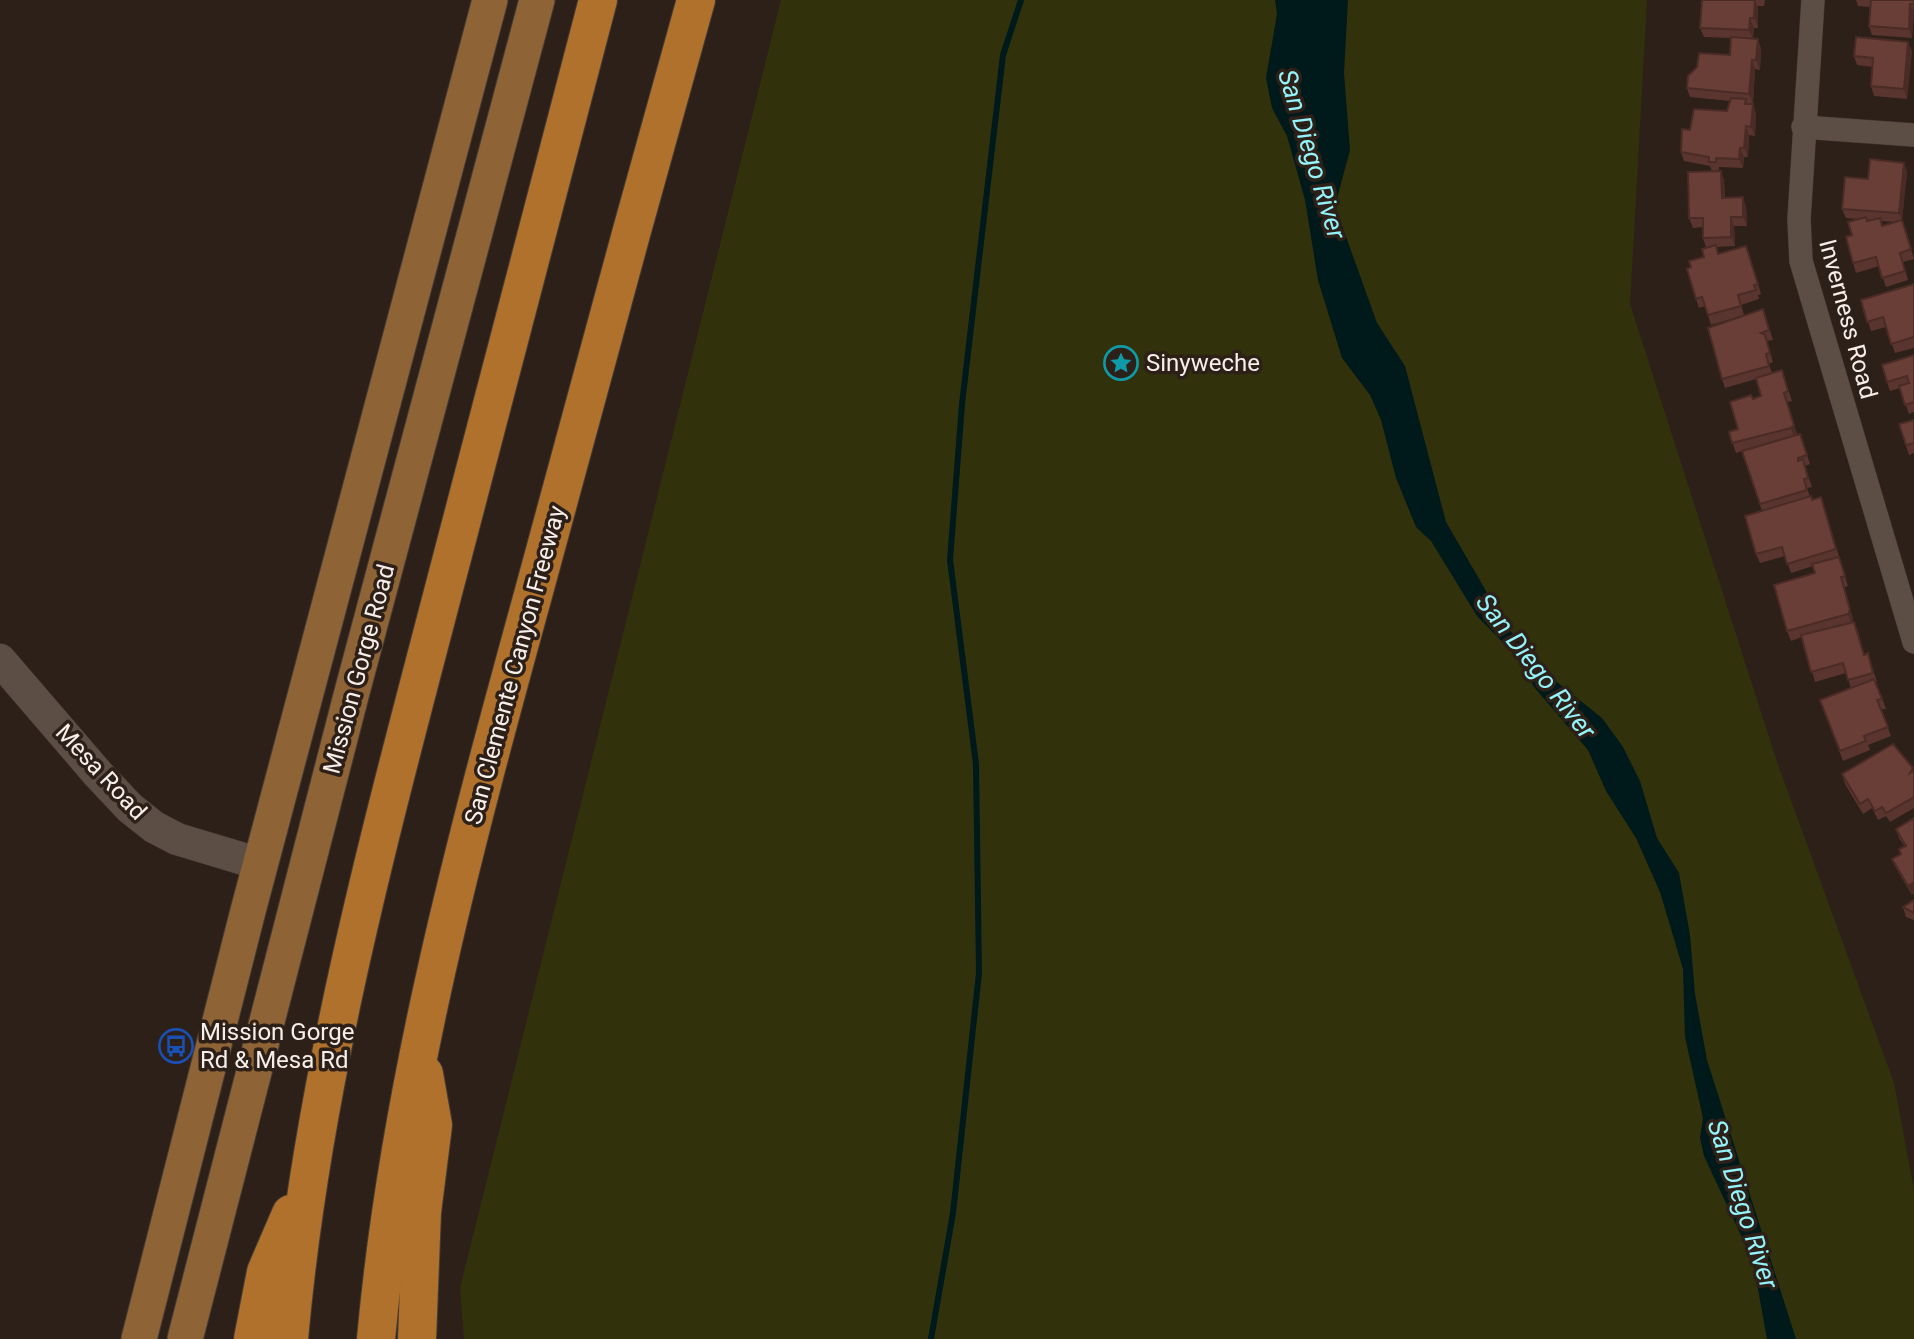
<svg xmlns="http://www.w3.org/2000/svg" width="1914" height="1339" font-family="Roboto,sans-serif">
	<style>
		.green { fill: #31320b }
		.water { fill: #00191b }
		.lines { fill: none; stroke-linecap: round; stroke-linejoin: round }
		.stream { stroke: #00191b; stroke-width: 6 }
		.street-casing { stroke: #463c37; stroke-width: 24 }
		.secondary-casing { stroke: #463c37; stroke-width: 33 }
		.primary-casing { stroke: #463c37; stroke-width: 37 }
		.highway-casing { stroke: #463c37; stroke-width: 40 }
		.street { stroke: #5d4e45; stroke-width: 23 }
		.secondary { stroke: #5d4e45; stroke-width: 32 }
		.primary { stroke: #8e6336; stroke-width: 35 }
		.highway { stroke: #af712c; stroke-width: 38 }
		.wall { fill: #5a352f; fill-rule: evenodd }
		.shaded-wall { fill: #4a2b26 }
		.building { fill: #693e37; stroke: #4a2b26; stroke-width: 2 }
		.labels { text-anchor: middle; dominant-baseline: central; stroke-width: 7; stroke-linejoin: round; paint-order: stroke }
		.street-label { font-size: 24px; fill: #f8efea; stroke: #2d2018 }
		.poi-label { font-size: 24px; fill: #f8efea; stroke: #2d2018; text-anchor: start }
		.water-label { font-size: 26px; font-style: italic; fill: #95f4fb; stroke: #2d2018 }
	</style>
	<rect width="100%" height="100%" fill="#2d2018"/>
	<path class="green" d="M 781,0 L 1647,0 L 1630,304 L 1777,762 L 1894,1083 L 1914,1190 L 1914,1339 L 464,1339 L 460,1288 Z"/>
	<path class="water" d="M 1275,0 L 1348,0 L 1344,73 L 1350,150 L 1335,206 L 1377,323 L 1405,366 L 1446,522 L 1507,627 L 1548,675 L 1602,718 L 1623,747 L 1640,781 L 1657,838 L 1679,873 L 1690,935 L 1695,994 L 1707,1060 L 1796,1339 L 1767,1339 L 1753,1261 L 1704,1156 L 1700,1138 L 1703,1118 L 1685,1037 L 1683,969 L 1660,892 L 1636,838 L 1606,791 L 1588,750 L 1534,687 L 1514,654 L 1477,616 L 1431,541 L 1416,527 L 1396,478 L 1381,420 L 1370,395 L 1342,358 L 1318,280 L 1305,200 L 1287,136 L 1272,108 L 1266,78 L 1277,14 Z"/>
	<g class="lines">
		<path class="stream" d="M 931,1339 L 953,1213 L 979,973 L 976,764 L 950,560 L 962,404 L 1003,55 L 1021,0"/>
		<g class="street-casing">
			<g id="street">
				<path d="M 1813,0 L 1799,219 L 1801,261 L 1914,642"/>
				<path d="M 1803,127 L 1914,135"/>
			</g>
		</g>
		<g class="secondary-casing">
			<path id="secondary" d="M 0,660 L 98,774 L 130,808 L 154,827 L 177,839 L 260,864"/>
		</g>
		<g class="primary-casing">
			<g id="primary">
				<path d="M 139,1339 L 248,911 L 490,0"/>
				<path d="M 185,1339 L 352,692 L 537,0"/>
			</g>
		</g>
		<g class="highway-casing">
			<g id="highway">
				<path d="M 253,1339 L 266,1272 L 291,1214"/>
				<path d="M 289,1339 C 310,1102 370,871 430,642 C 486,428 542,214 598,0"/>
				<path d="M 376,1339 C 399,1086 466,839 533,595 C 587,396 640,198 696,0"/>
				<path d="M 417,1339 L 422,1212 L 433,1125 L 424,1074"/>
			</g>
		</g>
		<use href="#street" class="street"/>
		<use href="#secondary" class="secondary"/>
		<use href="#primary" class="primary"/>
		<use href="#highway" class="highway"/>
	</g>
	<g class="wall">
		<path d="M 1702,0 L 1765,0 L 1764,6 L 1757,6 L 1758,9 L 1758,28 L 1754,28 L 1753,39 L 1761,48 L 1760,70 L 1755,69 L 1753,103 L 1747,103 L 1747,104 L 1753,104 L 1756,114 L 1755,136 L 1749,135 L 1748,157 L 1744,157 L 1743,168 L 1719,167 L 1719,171 L 1724,180 L 1725,198 L 1746,206 L 1747,226 L 1734,226 L 1735,246 L 1716,247 L 1719,254 L 1746,246 L 1761,294 L 1758,295 L 1759,299 L 1741,305 L 1744,315 L 1711,325 L 1705,306 L 1699,308 L 1696,299 L 1691,267 L 1704,257 L 1710,247 L 1706,247 L 1703,238 L 1703,227 L 1693,228 L 1689,218 L 1712,171 L 1710,166 L 1684,161 L 1681,152 L 1690,130 L 1727,111 L 1730,101 L 1690,97 L 1687,88 L 1730,55 L 1731,38 L 1704,37 L 1700,28 Z"/>
		<path d="M 1856,0 L 1914,0 L 1912,38 L 1872,35 L 1869,26 L 1870,7 L 1858,6 Z"/>
		<path d="M 1912,51 L 1907,99 L 1874,96 L 1871,86 L 1873,67 L 1857,65 L 1854,56 Z"/>
		<path d="M 1904,163 L 1907,172 L 1902,220 L 1914,259 L 1903,262 L 1908,280 L 1886,287 L 1879,266 L 1856,273 L 1853,263 L 1852,235 L 1859,219 L 1846,218 L 1842,209 L 1868,179 ZM 1881,221 L 1896,222 L 1882,226 Z"/>
		<path d="M 1914,284 L 1914,348 L 1895,353 L 1886,327 L 1871,331 L 1861,300 Z"/>
		<path d="M 1766,318 L 1773,340 L 1767,341 L 1773,362 L 1769,364 L 1772,373 L 1782,370 L 1785,380 L 1792,401 L 1787,402 L 1797,434 L 1796,435 L 1800,434 L 1810,464 L 1805,466 L 1812,487 L 1807,488 L 1810,497 L 1824,507 L 1848,586 L 1844,587 L 1853,619 L 1852,622 L 1858,631 L 1864,655 L 1868,653 L 1871,663 L 1877,682 L 1876,682 L 1886,709 L 1881,709 L 1891,736 L 1868,745 L 1870,750 L 1843,761 L 1820,700 L 1851,688 L 1846,673 L 1815,682 L 1802,637 L 1791,641 L 1787,631 L 1815,573 L 1813,566 L 1791,573 L 1785,556 L 1760,563 L 1756,554 L 1762,511 L 1742,451 L 1736,453 L 1729,432 L 1738,429 L 1761,396 L 1756,379 L 1725,388 L 1722,379 Z"/>
		<path d="M 1914,355 L 1914,412 L 1909,414 L 1900,388 L 1890,391 L 1887,382 Z"/>
		<path d="M 1914,420 L 1914,453 L 1909,455 L 1899,424 Z"/>
		<path d="M 1914,771 L 1914,808 L 1890,822 L 1886,816 L 1878,820 L 1872,808 L 1863,814 L 1845,784 L 1842,774 Z"/>
		<path d="M 1914,818 L 1912,895 L 1896,868 L 1892,859 L 1900,854 L 1899,849 L 1905,847 L 1899,838 L 1896,829 Z"/>
		<path d="M 1914,900 L 1914,920 L 1906,917 L 1903,907 Z"/>
	</g>
	<g class="shaded-wall">
		<path d="M 1755,0 L 1758,9 L 1758,28 L 1754,18 Z"/>
		<path d="M 1910,4 L 1914,13 L 1912,38 L 1909,29 Z"/>
		<path d="M 1750,18 L 1754,28 L 1753,39 L 1749,30 Z"/>
		<path d="M 1758,39 L 1761,48 L 1760,70 L 1756,60 Z"/>
		<path d="M 1908,42 L 1912,51 L 1907,99 L 1904,89 Z"/>
		<path d="M 1752,60 L 1755,69 L 1753,103 L 1749,94 Z"/>
		<path d="M 1753,104 L 1756,114 L 1755,136 L 1751,127 Z"/>
		<path d="M 1746,126 L 1749,135 L 1748,157 L 1744,148 Z"/>
		<path d="M 1740,148 L 1744,157 L 1743,168 L 1739,159 Z"/>
		<path d="M 1904,163 L 1907,172 L 1902,220 L 1914,259 L 1899,213 Z"/>
		<path d="M 1721,171 L 1724,180 L 1725,207 L 1722,198 Z"/>
		<path d="M 1743,197 L 1746,206 L 1747,226 L 1743,217 Z"/>
		<path d="M 1731,217 L 1734,226 L 1735,246 L 1731,237 Z"/>
		<path d="M 1787,402 L 1797,434 L 1794,437 L 1791,428 Z"/>
		<path d="M 1841,577 L 1853,619 L 1851,623 L 1848,614 Z"/>
		<path d="M 1914,882 L 1914,894 L 1912,895 L 1908,886 Z"/>
	</g>
	<g class="building">
		<path d="M 1702,0 L 1755,0 L 1754,18 L 1750,18 L 1749,30 L 1700,28 Z"/>
		<path d="M 1871,0 L 1914,0 L 1914,4 L 1910,4 L 1909,29 L 1869,26 Z"/>
		<path d="M 1731,37 L 1758,39 L 1756,60 L 1752,60 L 1749,94 L 1687,88 L 1688,76 L 1697,67 L 1699,53 L 1730,55 Z"/>
		<path d="M 1856,37 L 1908,42 L 1904,89 L 1871,86 L 1873,58 L 1854,56 Z"/>
		<path d="M 1731,98 L 1746,99 L 1745,104 L 1753,104 L 1751,127 L 1746,126 L 1744,148 L 1740,148 L 1739,159 L 1716,158 L 1716,162 L 1709,162 L 1709,157 L 1681,152 L 1682,129 L 1690,130 L 1694,109 L 1727,111 Z"/>
		<path d="M 1870,159 L 1904,163 L 1899,213 L 1842,209 L 1845,177 L 1868,179 Z"/>
		<path d="M 1721,171 L 1722,198 L 1743,197 L 1743,217 L 1731,217 L 1731,237 L 1703,238 L 1703,218 L 1689,218 L 1688,172 Z"/>
		<path d="M 1866,217 L 1867,221 L 1880,218 L 1882,226 L 1902,220 L 1911,249 L 1900,253 L 1905,271 L 1882,278 L 1876,257 L 1853,263 L 1846,237 L 1852,235 L 1848,222 Z"/>
		<path d="M 1716,245 L 1718,254 L 1746,246 L 1758,284 L 1754,285 L 1756,290 L 1738,295 L 1741,306 L 1708,315 L 1702,297 L 1696,299 L 1687,269 L 1691,267 L 1689,261 L 1704,257 L 1702,249 Z"/>
		<path d="M 1914,284 L 1914,337 L 1891,344 L 1883,317 L 1867,322 L 1861,300 Z"/>
		<path d="M 1763,309 L 1769,330 L 1761,333 L 1765,335 L 1770,353 L 1766,354 L 1769,366 L 1722,379 L 1708,328 Z"/>
		<path d="M 1914,355 L 1914,402 L 1905,405 L 1899,386 L 1909,383 L 1907,376 L 1887,382 L 1882,365 Z"/>
		<path d="M 1782,370 L 1788,391 L 1784,393 L 1794,425 L 1791,428 L 1732,443 L 1729,432 L 1738,429 L 1730,402 L 1751,395 L 1753,399 L 1761,396 L 1756,378 Z"/>
		<path d="M 1914,420 L 1914,443 L 1906,445 L 1899,424 Z"/>
		<path d="M 1800,434 L 1807,455 L 1798,458 L 1798,461 L 1803,459 L 1808,478 L 1804,479 L 1807,490 L 1760,504 L 1742,451 Z"/>
		<path d="M 1811,496 L 1812,500 L 1821,497 L 1836,549 L 1787,564 L 1782,547 L 1756,554 L 1745,516 Z"/>
		<path d="M 1839,557 L 1845,576 L 1841,577 L 1850,610 L 1848,614 L 1787,631 L 1774,585 L 1815,573 L 1812,564 Z"/>
		<path d="M 1854,622 L 1864,655 L 1868,653 L 1873,673 L 1848,680 L 1843,663 L 1811,672 L 1801,635 Z"/>
		<path d="M 1874,679 L 1882,699 L 1877,700 L 1888,727 L 1864,736 L 1866,741 L 1840,751 L 1820,700 Z"/>
		<path d="M 1893,744 L 1913,768 L 1910,773 L 1914,771 L 1914,797 L 1886,813 L 1882,807 L 1875,811 L 1868,799 L 1860,804 L 1842,774 Z"/>
		<path d="M 1914,818 L 1914,882 L 1908,886 L 1892,859 L 1901,854 L 1899,849 L 1906,846 L 1896,829 Z"/>
		<path d="M 1914,900 L 1914,913 L 1903,907 Z"/>
	</g>
	<defs>
		<g id="sight-ring" transform="scale(1.75)"><circle r="9.5" fill="#2d2018" stroke="#0f9aa8" stroke-width="1.5"/><path d="M0-6L1.8-2.2L6-1.7L2.9 1.2L3.7 5.4L0 3.3L-3.7 5.4L-2.9 1.2L-6-1.7L-1.8-2.2Z" fill="#0f9aa8"/></g>
		<g id="bus-ring" transform="scale(1.75)"><circle r="9.5" fill="#2d2018" stroke="#1a4fb4" stroke-width="1.5"/><path d="M-5-6H5V4H4V6H2V4H-2V6H-4V4H-5ZM-3.5-4V0h7V-4ZM-3.5 1.2v1.5H-2V1.2ZM2 1.2v1.5H3.5V1.2Z" fill="#1a4fb4"/></g>
	</defs>
	<g fill-rule="evenodd">
		<use href="#sight-ring" x="1121" y="363"/>
		<use href="#bus-ring" x="176" y="1046"/>
	</g>
	<g class="labels">
		<g class="street-label">
			<text transform="translate(1848 319) rotate(75)">Inverness Road</text>
			<text transform="translate(515 665) rotate(-75)">San Clemente Canyon Freeway</text>
			<text transform="translate(359 669) rotate(-75)">Mission Gorge Road</text>
			<text transform="translate(101 772) rotate(47)">Mesa Road</text>
		</g>
		<g class="poi-label">
			<text x="1146" y="363">Sinyweche</text>
			<text x="200" y="1032">Mission Gorge<tspan x="200" dy="28">Rd &amp; Mesa Rd</tspan></text>
		</g>
		<g class="water-label">
			<text transform="translate(1312 154) rotate(73)">San Diego River</text>
			<text transform="translate(1536 666) rotate(52)">San Diego River</text>
			<text transform="translate(1743 1204) rotate(72)">San Diego River</text>
		</g>
	</g>
</svg>
